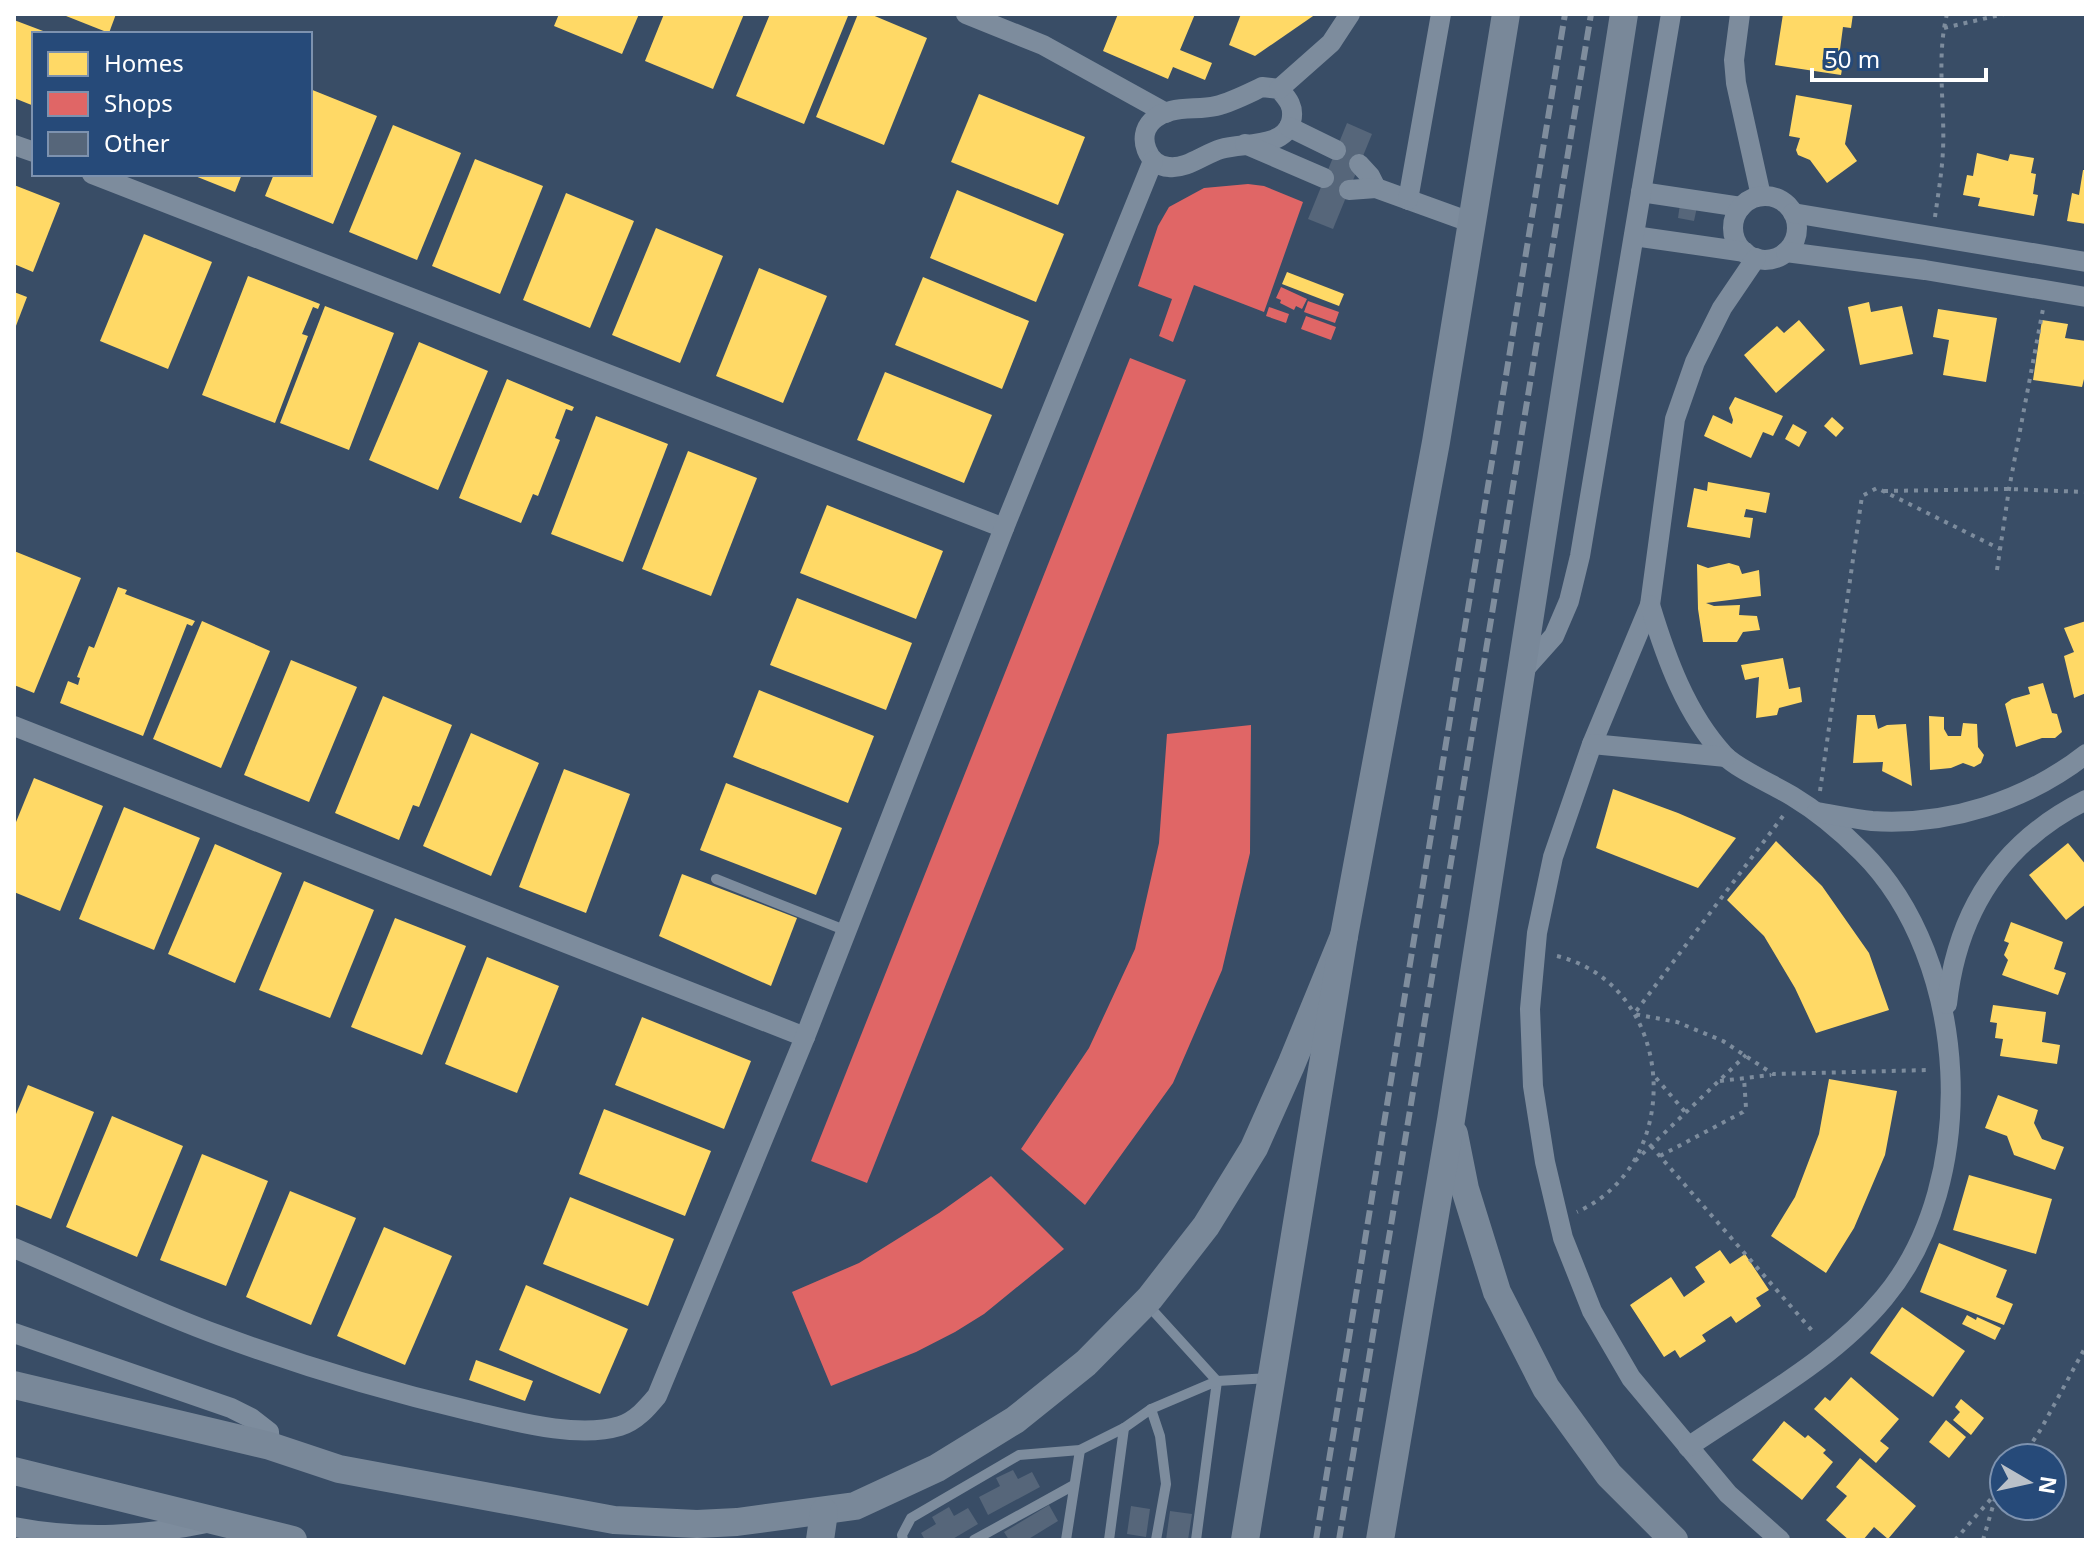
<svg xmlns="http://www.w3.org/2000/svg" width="2100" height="1554" font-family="'Noto Sans',sans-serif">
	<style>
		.homes { fill: #ffd966 }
		.shops { fill: #e06666 }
		.building { fill: #56667a }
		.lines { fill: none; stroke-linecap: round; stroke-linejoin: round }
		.path { stroke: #7d8c9d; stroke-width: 4; stroke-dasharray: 4 6; stroke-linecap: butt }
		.lane { stroke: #7d8c9d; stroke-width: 10 }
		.street { stroke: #7d8c9d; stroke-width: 20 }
		.secondary { stroke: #798899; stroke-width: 28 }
		.rail { stroke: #7f8d9d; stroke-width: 6; stroke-dasharray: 14 6; stroke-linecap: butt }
	</style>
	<rect width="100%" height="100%" fill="#394d66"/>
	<g class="homes">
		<path d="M 61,14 L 116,14 L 109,33 Z"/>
		<path d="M 559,14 L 639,14 L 622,54 L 554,26 Z"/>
		<path d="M 664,14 L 744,14 L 713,89 L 645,61 Z"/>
		<path d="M 770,14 L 842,14 L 848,16 L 804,124 L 736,96 Z"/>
		<path d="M 858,14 L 870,14 L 927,38 L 884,145 L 816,117 Z"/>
		<path d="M 1118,14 L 1195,14 L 1180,50 L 1212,63 L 1205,80 L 1173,67 L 1168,79 L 1103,51 Z"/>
		<path d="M 1241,14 L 1316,14 L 1255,56 L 1229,45 Z"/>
		<path d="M 1783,14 L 1853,14 L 1851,28 L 1843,27 L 1839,57 L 1844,58 L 1841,75 L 1775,65 Z"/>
		<path d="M 14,20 L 51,34 L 34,34 L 34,106 L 14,98 Z"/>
		<path d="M 310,89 L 377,116 L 333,224 L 265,196 L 274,174 L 310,174 Z"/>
		<path d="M 979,94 L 1085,137 L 1058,205 L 951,162 Z"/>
		<path d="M 1796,95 L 1852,105 L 1845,144 L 1857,161 L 1827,183 L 1810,160 L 1798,155 L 1796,150 L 1800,138 L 1789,136 Z"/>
		<path d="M 393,125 L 461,153 L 417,260 L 349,232 Z"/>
		<path d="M 1977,153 L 2008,161 L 2010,154 L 2034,158 L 2031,173 L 2036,174 L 2033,194 L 2038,195 L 2034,216 L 1978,206 L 1980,198 L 1963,195 L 1967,175 L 1973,176 Z"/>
		<path d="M 475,159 L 543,186 L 500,294 L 432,266 Z"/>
		<path d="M 2083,170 L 2086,170 L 2086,224 L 2067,221 L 2072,193 L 2079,195 Z"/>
		<path d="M 190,174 L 242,174 L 235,192 Z"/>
		<path d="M 14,185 L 60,203 L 33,272 L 14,264 Z"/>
		<path d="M 957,190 L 1064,234 L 1036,302 L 930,258 Z"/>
		<path d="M 566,193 L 634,221 L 590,328 L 523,300 Z"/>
		<path d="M 656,228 L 723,256 L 680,363 L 612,335 Z"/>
		<path d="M 144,234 L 212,262 L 168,369 L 100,341 Z"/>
		<path d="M 759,268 L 827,296 L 783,403 L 716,376 Z"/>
		<path d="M 1287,272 L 1344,294 L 1339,306 L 1282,284 Z"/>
		<path d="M 248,276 L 320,304 L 318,309 L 313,307 L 302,334 L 308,336 L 275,423 L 202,395 Z"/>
		<path d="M 923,277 L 1029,321 L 1002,389 L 895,345 Z"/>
		<path d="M 14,292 L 27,297 L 14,331 Z"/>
		<path d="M 1869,302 L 1871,312 L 1902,306 L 1913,354 L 1860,365 L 1848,307 Z"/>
		<path d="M 325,306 L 394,333 L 349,450 L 280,423 Z"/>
		<path d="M 1938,309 L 1997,318 L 1986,382 L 1943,375 L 1949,340 L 1933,337 Z"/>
		<path d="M 1799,320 L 1825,350 L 1776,393 L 1744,355 L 1777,326 L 1784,333 Z"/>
		<path d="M 2042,320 L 2068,324 L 2065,338 L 2086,341 L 2086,371 L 2082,387 L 2033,380 Z"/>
		<path d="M 419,342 L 488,371 L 438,490 L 369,460 Z"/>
		<path d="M 885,372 L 992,415 L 964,483 L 857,440 Z"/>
		<path d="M 507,379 L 574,407 L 572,411 L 566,409 L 555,438 L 560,440 L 538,496 L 533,494 L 521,523 L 459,498 Z"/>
		<path d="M 1735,397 L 1783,416 L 1773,436 L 1763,432 L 1751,458 L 1704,436 L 1713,415 L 1732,424 L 1733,420 L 1729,408 Z"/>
		<path d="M 596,416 L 668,444 L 623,562 L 551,534 Z"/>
		<path d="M 1832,417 L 1844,428 L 1836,437 L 1824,426 Z"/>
		<path d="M 1793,424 L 1807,432 L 1799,447 L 1785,439 Z"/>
		<path d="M 688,451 L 757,478 L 711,596 L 642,569 Z"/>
		<path d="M 1708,482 L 1770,493 L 1766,513 L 1746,509 L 1744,517 L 1753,518 L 1750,538 L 1687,527 L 1694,488 L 1707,491 Z"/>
		<path d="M 827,505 L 943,551 L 916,619 L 800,573 Z"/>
		<path d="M 14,551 L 81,578 L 34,693 L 14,685 Z"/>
		<path d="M 1729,563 L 1739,566 L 1742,574 L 1759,570 L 1761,596 L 1706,603 L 1714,606 L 1740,605 L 1739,615 L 1757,616 L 1760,630 L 1743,632 L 1737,642 L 1703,642 L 1698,609 L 1697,564 L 1708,568 Z"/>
		<path d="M 118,587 L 127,590 L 125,594 L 195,621 L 192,626 L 187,624 L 143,736 L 60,703 L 68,681 L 78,685 L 80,678 L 77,677 L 89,646 L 94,648 Z"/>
		<path d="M 797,598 L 912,643 L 886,710 L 770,665 Z"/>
		<path d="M 202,621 L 270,651 L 221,768 L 153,739 Z"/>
		<path d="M 2086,621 L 2086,693 L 2074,698 L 2064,656 L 2074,652 L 2064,628 Z"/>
		<path d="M 1783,658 L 1789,689 L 1800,687 L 1802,702 L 1779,708 L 1777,715 L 1756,718 L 1759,677 L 1745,680 L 1741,665 Z"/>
		<path d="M 291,660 L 357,687 L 309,802 L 244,775 Z"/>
		<path d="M 2043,683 L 2052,713 L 2057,714 L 2062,732 L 2055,738 L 2042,738 L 2016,747 L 2005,704 L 2012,699 L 2030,694 L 2028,687 Z"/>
		<path d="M 759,690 L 874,736 L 848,803 L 733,757 Z"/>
		<path d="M 383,696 L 452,725 L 419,807 L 413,805 L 399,840 L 335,813 Z"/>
		<path d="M 1857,715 L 1875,715 L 1878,729 L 1887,725 L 1906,724 L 1912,786 L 1882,771 L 1883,762 L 1853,763 Z"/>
		<path d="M 1929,716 L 1944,717 L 1944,729 L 1948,736 L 1961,736 L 1963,723 L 1977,724 L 1978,747 L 1984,755 L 1981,763 L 1974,767 L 1963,763 L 1951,768 L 1930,770 Z"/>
		<path d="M 471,733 L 539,763 L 491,876 L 423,846 Z"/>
		<path d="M 564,769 L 630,794 L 586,913 L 519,887 Z"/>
		<path d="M 34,778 L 103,806 L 60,911 L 14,892 L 14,827 Z"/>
		<path d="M 726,783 L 842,828 L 816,895 L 700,850 Z"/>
		<path d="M 1613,789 L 1678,813 L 1736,838 L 1698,888 L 1596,848 Z"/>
		<path d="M 124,807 L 200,838 L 154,950 L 79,919 Z"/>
		<path d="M 1776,841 L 1822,886 L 1869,953 L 1889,1010 L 1816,1033 L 1795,988 L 1764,936 L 1727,900 Z"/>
		<path d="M 2068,843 L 2086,865 L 2086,904 L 2066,920 L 2029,875 Z"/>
		<path d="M 215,844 L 282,873 L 235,983 L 168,954 Z"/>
		<path d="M 682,874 L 797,918 L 771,986 L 659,936 Z"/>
		<path d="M 304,881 L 374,910 L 330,1018 L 259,990 Z"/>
		<path d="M 395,918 L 466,946 L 422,1055 L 351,1027 Z"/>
		<path d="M 2011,922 L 2063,942 L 2054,969 L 2066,973 L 2058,995 L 2002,975 L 2008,960 L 2004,955 L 2009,943 L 2004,941 Z"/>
		<path d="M 487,957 L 559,986 L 517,1093 L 445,1064 Z"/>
		<path d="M 1993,1005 L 2046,1012 L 2042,1042 L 2060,1045 L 2057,1064 L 2000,1056 L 2003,1039 L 1995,1038 L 1997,1023 L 1990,1022 Z"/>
		<path d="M 642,1017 L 751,1061 L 724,1129 L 615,1085 Z"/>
		<path d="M 1829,1079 L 1897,1091 L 1885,1155 L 1854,1228 L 1826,1273 L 1771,1236 L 1795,1197 L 1819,1134 Z"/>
		<path d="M 28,1085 L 94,1112 L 51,1219 L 14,1204 L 14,1119 Z"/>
		<path d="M 1998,1095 L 2038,1110 L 2034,1123 L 2042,1139 L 2064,1147 L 2055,1170 L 2014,1155 L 2007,1136 L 1985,1128 Z"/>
		<path d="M 604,1109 L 711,1151 L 685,1216 L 579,1174 Z"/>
		<path d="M 112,1116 L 183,1146 L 137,1257 L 66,1227 Z"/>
		<path d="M 202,1154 L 268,1181 L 226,1286 L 160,1260 Z"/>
		<path d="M 1969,1175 L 2052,1199 L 2036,1254 L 1953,1230 Z"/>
		<path d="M 290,1191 L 356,1218 L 311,1325 L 246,1297 Z"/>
		<path d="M 570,1197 L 674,1239 L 648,1306 L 543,1264 Z"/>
		<path d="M 384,1227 L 452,1256 L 405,1365 L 337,1336 Z"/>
		<path d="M 1939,1243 L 2007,1270 L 1996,1297 L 2013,1304 L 2004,1325 L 1920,1292 Z"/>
		<path d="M 1720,1250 L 1730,1264 L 1745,1254 L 1769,1290 L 1756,1298 L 1761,1306 L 1736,1323 L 1731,1316 L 1702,1335 L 1706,1341 L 1680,1358 L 1675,1350 L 1664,1357 L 1630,1305 L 1671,1277 L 1684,1297 L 1705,1282 L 1695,1267 Z"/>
		<path d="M 526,1285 L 628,1329 L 600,1394 L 499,1350 Z"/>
		<path d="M 1902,1307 L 1965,1351 L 1933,1397 L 1870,1353 Z"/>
		<path d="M 1967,1315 L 1976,1320 L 1977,1317 L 2001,1328 L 1995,1340 L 1962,1324 Z"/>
		<path d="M 476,1360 L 533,1381 L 525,1401 L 469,1380 Z"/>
		<path d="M 1851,1377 L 1899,1419 L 1880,1441 L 1889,1448 L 1876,1463 L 1814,1409 L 1825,1397 L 1830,1401 Z"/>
		<path d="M 1961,1399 L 1984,1418 L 1971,1435 L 1953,1420 L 1960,1412 L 1955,1407 Z"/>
		<path d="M 1946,1420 L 1966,1437 L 1949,1458 L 1929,1442 Z"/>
		<path d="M 1784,1421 L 1805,1438 L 1808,1435 L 1826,1450 L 1823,1453 L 1833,1462 L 1802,1500 L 1752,1460 Z"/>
		<path d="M 1860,1458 L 1916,1506 L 1888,1539 L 1874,1527 L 1863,1540 L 1849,1540 L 1826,1520 L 1847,1496 L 1836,1487 Z"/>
	</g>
	<g class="shops">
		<path d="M 1248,184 L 1264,186 L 1303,202 L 1264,312 L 1194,285 L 1173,342 L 1159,336 L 1172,299 L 1138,286 L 1158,226 L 1169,207 L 1204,188 Z"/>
		<path d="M 1281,287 L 1307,299 L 1302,309 L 1296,306 L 1294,310 L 1280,303 L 1281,300 L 1276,298 Z"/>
		<path d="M 1308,301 L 1339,312 L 1335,323 L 1304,312 Z"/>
		<path d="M 1269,307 L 1289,314 L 1286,323 L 1266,316 Z"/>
		<path d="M 1306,316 L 1336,327 L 1331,340 L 1301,329 Z"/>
		<path d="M 1130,358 L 1186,380 L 867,1183 L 811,1161 Z"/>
		<path d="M 1251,725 L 1250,853 L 1222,970 L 1173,1083 L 1085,1205 L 1021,1149 L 1089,1048 L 1135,949 L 1159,843 L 1167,734 Z"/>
		<path d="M 991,1176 L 1064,1249 L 984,1314 L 955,1332 L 916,1352 L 831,1386 L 792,1292 L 859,1263 L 939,1213 Z"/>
	</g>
	<g class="building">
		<path d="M 1347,123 L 1372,134 L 1333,229 L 1308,219 Z"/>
		<path d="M 1680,204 L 1697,207 L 1694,221 L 1678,218 Z"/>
		<path d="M 1013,1470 L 1018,1479 L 1032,1472 L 1040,1487 L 988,1515 L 979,1497 L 1000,1486 L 996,1478 Z"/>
		<path d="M 1049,1505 L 1058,1521 L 1027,1540 L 1009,1540 L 1004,1532 Z"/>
		<path d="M 1131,1506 L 1150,1509 L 1146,1537 L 1127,1534 Z"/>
		<path d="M 949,1507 L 954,1516 L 968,1508 L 978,1524 L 951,1540 L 925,1540 L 921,1533 L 936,1524 L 932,1517 Z"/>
		<path d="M 1170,1511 L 1192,1514 L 1188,1540 L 1166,1540 Z"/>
	</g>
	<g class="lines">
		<g class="path">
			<path d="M 1944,28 L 2004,14"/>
			<path d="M 1935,217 C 1938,195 1942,172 1943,150 C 1945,105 1936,58 1947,14"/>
			<path d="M 1884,491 L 2009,489 L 2086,492"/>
			<path d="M 1997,570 L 2009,489 L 2043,309"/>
			<path d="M 1820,791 L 1862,496 L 1877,488 L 2000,549"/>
			<path d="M 1783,816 L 1634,1014 L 1677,1022 L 1723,1041 L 1773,1074 L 1930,1070"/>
			<path d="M 1557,956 C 1676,985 1688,1162 1577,1212"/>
			<path d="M 1656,1078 L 1686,1113"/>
			<path d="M 1720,1081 L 1771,1075"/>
			<path d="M 1651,1146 L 1815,1334"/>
			<path d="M 1660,1156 L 1743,1112 L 1746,1108 L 1744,1078"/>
			<path d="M 1635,1161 L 1746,1055"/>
			<path d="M 2022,1458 L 2041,1429 L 2086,1346"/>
			<path d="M 1955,1540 L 2004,1484"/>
			<path d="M 1983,1540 L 1995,1499"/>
		</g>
		<g class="lane">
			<path d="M 716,879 L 847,931"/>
			<path d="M 1146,1303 L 1217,1381 L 1196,1540"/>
			<path d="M 1151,1409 L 1160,1436 L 1166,1484 L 1156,1540"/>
			<path d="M 903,1540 L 902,1535 L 911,1518 L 1019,1455 L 1080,1450 L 1124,1428 L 1151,1409 L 1217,1381 L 1270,1378"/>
			<path d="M 974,1540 L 1074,1485"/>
			<path d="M 1066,1540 L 1080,1450"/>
			<path d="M 1109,1540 L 1124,1428"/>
		</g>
		<g class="street">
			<path d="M 966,14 L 1043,45 L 1166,113"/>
			<path d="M 1740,14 L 1734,60 L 1736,83 L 1761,196"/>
			<path d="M 1262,87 L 1279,89 C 1288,99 1295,107 1291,122 C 1283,149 1243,142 1221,149 C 1204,154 1187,169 1169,167 C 1148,166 1136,137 1152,121 C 1169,104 1195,111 1216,106 C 1232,102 1247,94 1262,87 Z"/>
			<path d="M 1279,89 L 1331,43 L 1350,14"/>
			<path d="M 1289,127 L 1336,150"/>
			<path d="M 1245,144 L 1324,178"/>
			<path d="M 14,145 L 34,152"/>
			<path d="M 1359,164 L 1370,176 L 1376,188"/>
			<path d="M 92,174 L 1004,528"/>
			<path d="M 1349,190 L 1376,188 L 1470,222"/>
			<path d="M 1641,192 L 1741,207"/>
			<circle cx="1765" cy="228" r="32"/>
			<path d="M 1408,200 L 1441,14"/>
			<path d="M 1793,213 L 2086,262"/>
			<path d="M 1634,236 L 1745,252"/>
			<path d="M 1786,252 L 1925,270 L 2086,297"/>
			<path d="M 1756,258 L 1722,308 L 1695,362 L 1675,419 L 1650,605 L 1592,744 L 1553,857 L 1537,933 L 1530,1009 L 1533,1086 L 1545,1162 L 1563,1238 L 1592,1311 L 1631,1378 L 1728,1494 L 1780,1540"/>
			<path d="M 1650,605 C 1666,658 1686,714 1724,755 C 1737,769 1774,785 1792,796 C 1817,811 1841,831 1862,852 C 1970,959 1982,1181 1884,1298 C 1832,1361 1755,1401 1688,1447"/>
			<path d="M 1520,674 L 1554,636 L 1569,601 L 1580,556 L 1671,14"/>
			<path d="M 14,726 L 805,1037"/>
			<path d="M 1592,744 L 1726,757"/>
			<path d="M 1817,812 C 1835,815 1854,819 1872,821 C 1948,826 2026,801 2086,754"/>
			<path d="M 1947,1004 C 1957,912 2002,842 2086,800"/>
			<path d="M 14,1248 C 83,1277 151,1311 221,1336 C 302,1366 386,1391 471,1411 C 514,1421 577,1439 620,1426 C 636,1421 647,1408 657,1396 L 805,1037 L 1004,528 L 1153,161"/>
			<path d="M 14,1333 L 231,1408 L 251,1418 L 269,1432 L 270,1446"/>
			<path d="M 14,1527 C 82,1540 145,1536 212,1522"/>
		</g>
		<g class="secondary">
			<path d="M 1454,1134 L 1465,1189 L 1497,1292 L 1546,1388 L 1609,1475 L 1674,1540"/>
			<path d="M 14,1385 L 270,1446 L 339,1469 L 614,1520 L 697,1524 L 737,1522 L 855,1506 L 937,1468 L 1015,1420 L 1086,1363 L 1150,1298 L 1206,1226 L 1254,1148 L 1291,1065 L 1344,936"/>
			<path d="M 14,1471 L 293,1540"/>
			<path d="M 820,1540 L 824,1512"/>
			<path d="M 1245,1540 L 1344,936 L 1436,442 L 1506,14"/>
			<path d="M 1380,1540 L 1451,1120 L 1624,14"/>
		</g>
		<g class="rail">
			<path d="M 1316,1540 L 1565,14"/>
			<path d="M 1339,1540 L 1591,14"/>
		</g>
	</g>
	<rect width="2100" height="1554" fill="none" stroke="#ffffff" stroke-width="32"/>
	<rect x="32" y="32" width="280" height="144" fill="#264a79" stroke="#7d92af" stroke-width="2"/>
	<rect x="48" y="52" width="40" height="24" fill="#ffd966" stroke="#7d92af" stroke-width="2"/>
	<text x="104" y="72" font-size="24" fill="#ffffff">Homes</text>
	<rect x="48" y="92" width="40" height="24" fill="#e06666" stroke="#7d92af" stroke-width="2"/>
	<text x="104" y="112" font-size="24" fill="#ffffff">Shops</text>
	<rect x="48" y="132" width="40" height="24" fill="#56667a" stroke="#7d92af" stroke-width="2"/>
	<text x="104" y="152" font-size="24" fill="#ffffff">Other</text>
	<g transform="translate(2028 1482) rotate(99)"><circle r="38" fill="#264a79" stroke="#7d92af" stroke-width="2"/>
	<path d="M0-6L14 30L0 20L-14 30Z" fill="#bac1c9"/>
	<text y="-12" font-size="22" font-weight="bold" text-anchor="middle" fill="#ffffff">N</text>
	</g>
	<path d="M1812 68v12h174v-12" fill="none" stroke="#ffffff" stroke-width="4"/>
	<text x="1824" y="68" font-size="24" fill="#ffffff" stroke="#264a79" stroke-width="6" paint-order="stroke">50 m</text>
</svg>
